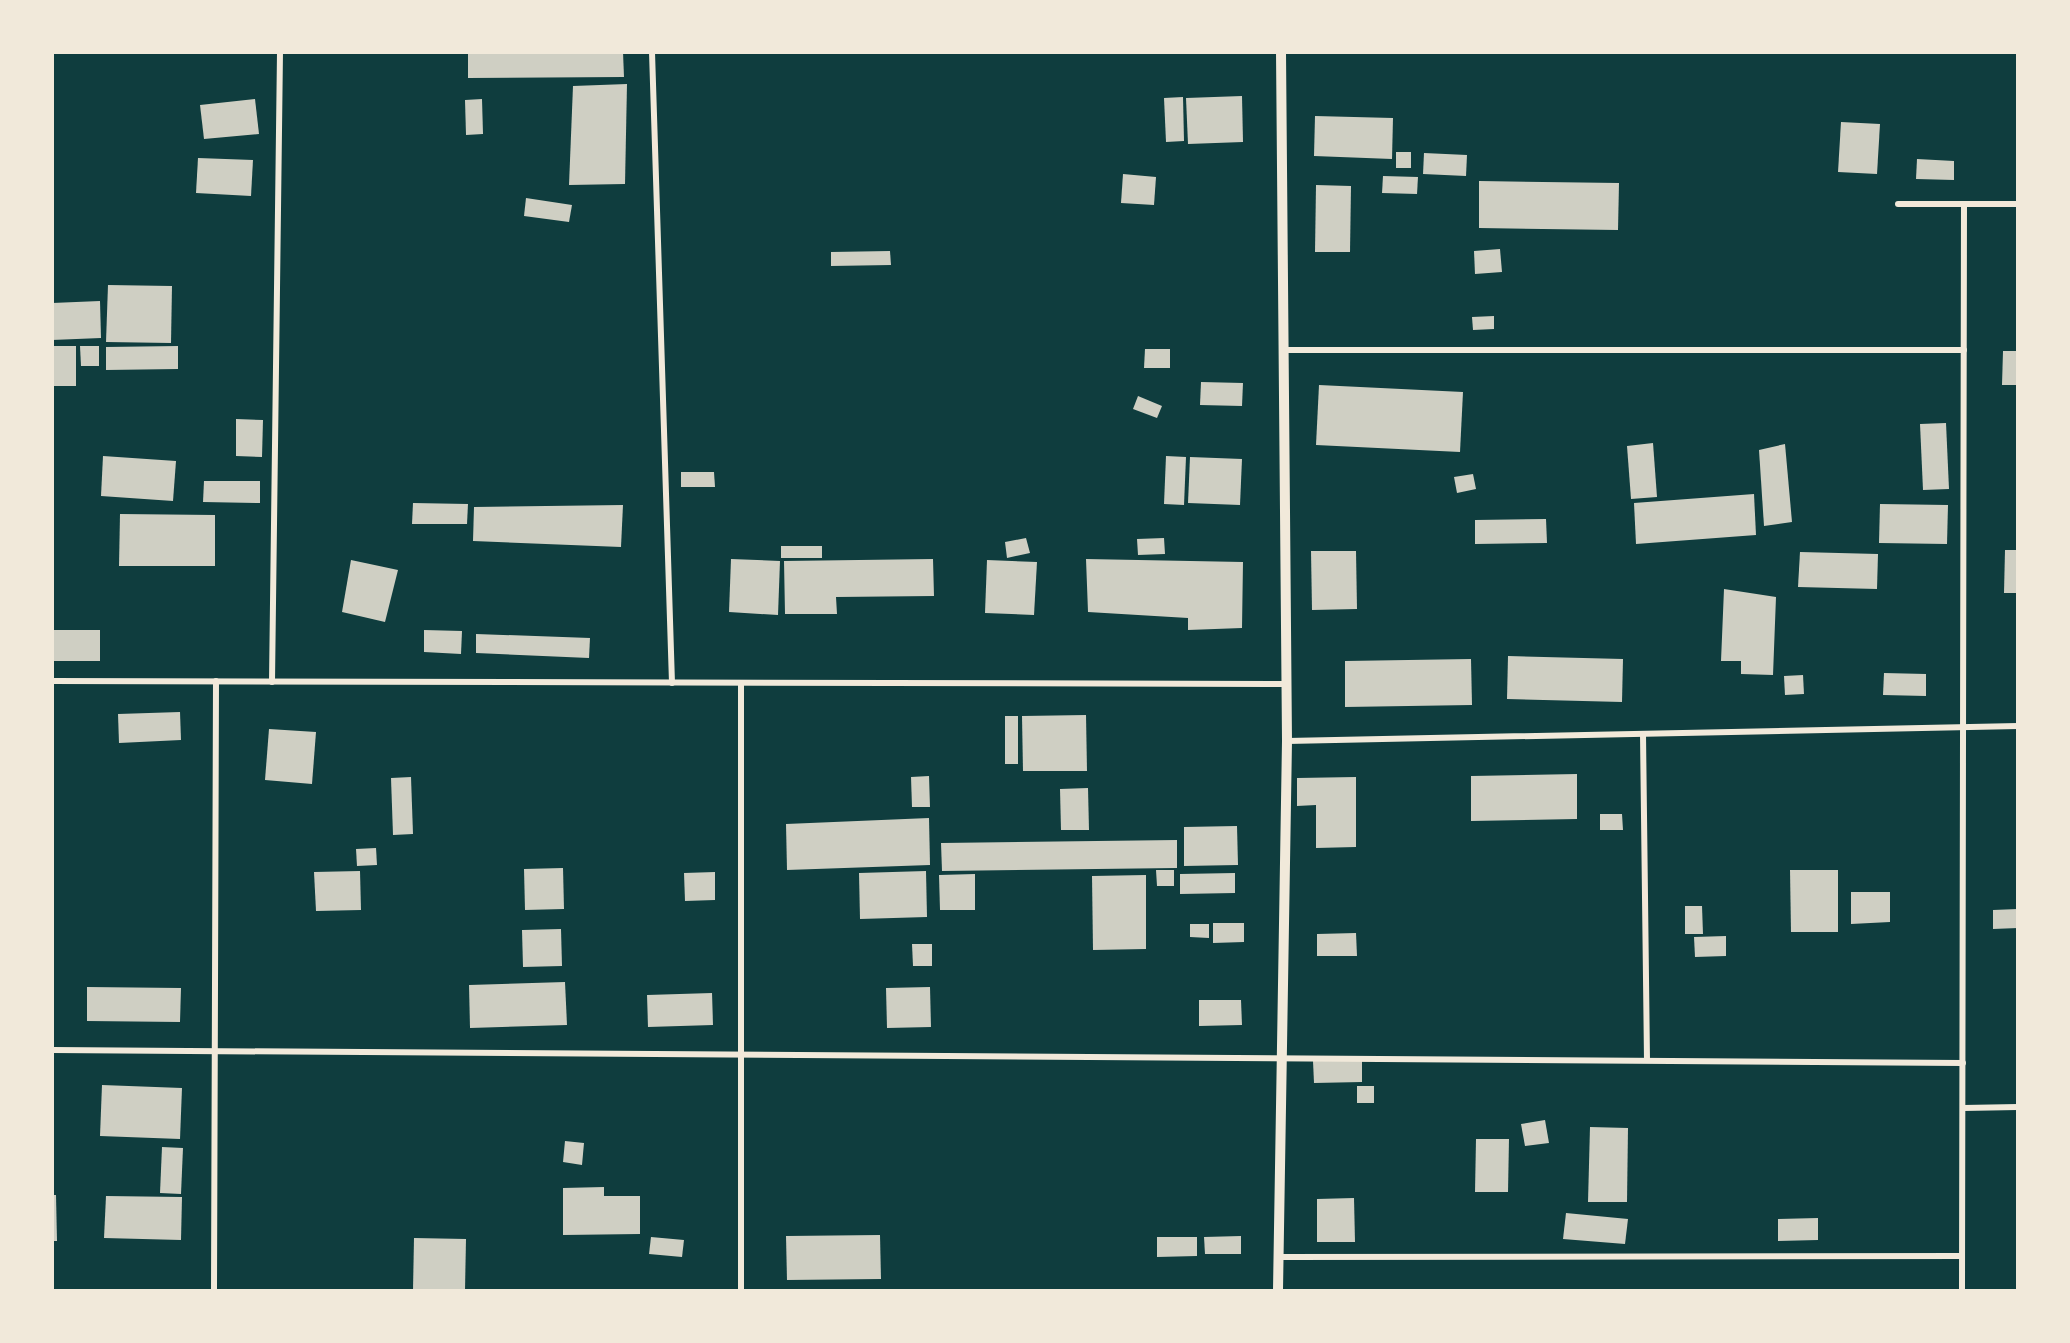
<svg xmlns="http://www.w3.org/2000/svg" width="2070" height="1343" font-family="'Work Sans',sans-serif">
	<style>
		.building { fill: #cfcfc3 }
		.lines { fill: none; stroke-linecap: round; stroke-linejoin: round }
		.minor { stroke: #f1e9da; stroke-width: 6 }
		.tertiary { stroke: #f1e9da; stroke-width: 10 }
	</style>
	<rect width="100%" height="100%" fill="#0f3d3e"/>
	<g class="building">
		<path d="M 468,52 L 623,52 L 624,77 L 468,78 Z"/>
		<path d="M 627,84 L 625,184 L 569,185 L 573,86 Z"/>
		<path d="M 1242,96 L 1243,142 L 1188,144 L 1186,98 Z"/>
		<path d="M 1183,97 L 1184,141 L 1166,142 L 1164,98 Z"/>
		<path d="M 255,99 L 259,134 L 204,139 L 200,105 Z"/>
		<path d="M 482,99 L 483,134 L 466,135 L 465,100 Z"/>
		<path d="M 1315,116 L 1393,118 L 1392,159 L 1314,156 Z"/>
		<path d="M 1841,122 L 1880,124 L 1877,174 L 1838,172 Z"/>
		<rect x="1396" y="152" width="15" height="16"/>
		<path d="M 1424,153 L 1467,155 L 1466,176 L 1423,174 Z"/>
		<path d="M 198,158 L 253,160 L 251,196 L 196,193 Z"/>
		<path d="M 1917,159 L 1954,161 L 1954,180 L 1916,179 Z"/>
		<path d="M 1123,174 L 1156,177 L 1154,205 L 1121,203 Z"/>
		<path d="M 1383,176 L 1418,177 L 1417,194 L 1382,193 Z"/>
		<path d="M 1479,181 L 1619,183 L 1618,230 L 1479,228 Z"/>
		<path d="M 1316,185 L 1351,186 L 1350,252 L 1315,252 Z"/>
		<path d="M 526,198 L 572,205 L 569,222 L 524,216 Z"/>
		<path d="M 1500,249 L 1502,272 L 1475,274 L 1474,251 Z"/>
		<path d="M 890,251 L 891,265 L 831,266 L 831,252 Z"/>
		<path d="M 108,285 L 172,286 L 171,343 L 106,342 Z"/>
		<path d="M 100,301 L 101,338 L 52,340 L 52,303 Z"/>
		<path d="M 1494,316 L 1494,329 L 1473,330 L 1472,317 Z"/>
		<rect x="52" y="346" width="24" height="40"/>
		<path d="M 80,346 L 99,346 L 99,366 L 81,366 Z"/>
		<path d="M 178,346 L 178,369 L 106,370 L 106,347 Z"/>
		<path d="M 1145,349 L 1170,349 L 1170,368 L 1144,368 Z"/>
		<path d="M 2003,351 L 2018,351 L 2018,385 L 2002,385 Z"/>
		<path d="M 1201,382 L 1243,383 L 1242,406 L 1200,405 Z"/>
		<path d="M 1319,385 L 1463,392 L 1460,452 L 1316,445 Z"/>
		<path d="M 1138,396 L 1162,406 L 1157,418 L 1133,409 Z"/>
		<path d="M 236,419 L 263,420 L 262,457 L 236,456 Z"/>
		<path d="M 1946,423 L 1949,489 L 1923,490 L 1920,424 Z"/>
		<path d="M 1653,443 L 1657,497 L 1631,499 L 1627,446 Z"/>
		<path d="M 1785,444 L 1792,522 L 1764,526 L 1759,450 Z"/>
		<path d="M 103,456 L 176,461 L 173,501 L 101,496 Z"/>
		<path d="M 1166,456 L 1186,457 L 1184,505 L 1164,504 Z"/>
		<path d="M 1190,457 L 1242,459 L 1240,505 L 1188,503 Z"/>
		<path d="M 681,472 L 714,472 L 715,487 L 681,487 Z"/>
		<path d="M 1473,474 L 1476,489 L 1457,493 L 1454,477 Z"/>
		<path d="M 204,481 L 260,481 L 260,503 L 203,502 Z"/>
		<path d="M 1754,494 L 1756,535 L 1636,544 L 1634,503 Z"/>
		<path d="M 413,503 L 468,504 L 467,524 L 412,524 Z"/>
		<path d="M 1880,504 L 1948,505 L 1947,544 L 1879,543 Z"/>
		<path d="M 623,505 L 621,547 L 473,541 L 474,507 Z"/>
		<path d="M 120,514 L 215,515 L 215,566 L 119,566 Z"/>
		<path d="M 1546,519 L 1547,543 L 1475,544 L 1475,520 Z"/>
		<path d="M 1026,538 L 1030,553 L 1007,558 L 1005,542 Z"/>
		<path d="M 1164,538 L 1165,554 L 1138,555 L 1137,539 Z"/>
		<rect x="781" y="546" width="41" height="12"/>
		<path d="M 2005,550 L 2018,550 L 2018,593 L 2004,593 Z"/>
		<path d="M 1311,551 L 1356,551 L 1357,609 L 1312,610 Z"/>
		<path d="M 1800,552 L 1878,554 L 1877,589 L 1798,587 Z"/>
		<path d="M 731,559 L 780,561 L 778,615 L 729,612 Z"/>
		<path d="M 933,559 L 934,596 L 836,597 L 837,614 L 785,614 L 784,561 Z"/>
		<path d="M 1086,559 L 1243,562 L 1242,628 L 1188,630 L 1188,618 L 1088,612 Z"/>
		<path d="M 351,560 L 398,570 L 385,622 L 342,612 Z"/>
		<path d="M 987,560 L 1037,562 L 1034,615 L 985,613 Z"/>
		<path d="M 1724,589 L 1776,597 L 1773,675 L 1741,674 L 1741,661 L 1721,661 Z"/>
		<rect x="52" y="630" width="48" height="31"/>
		<path d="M 424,630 L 462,631 L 461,654 L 424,652 Z"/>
		<path d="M 476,634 L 590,638 L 589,658 L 476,653 Z"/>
		<path d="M 1508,656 L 1623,659 L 1622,702 L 1507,699 Z"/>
		<path d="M 1471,659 L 1472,705 L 1345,707 L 1345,661 Z"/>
		<path d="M 1884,673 L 1926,674 L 1926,696 L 1883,695 Z"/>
		<path d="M 1803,675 L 1804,694 L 1785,695 L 1784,676 Z"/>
		<path d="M 180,712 L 181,740 L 119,743 L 118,714 Z"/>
		<path d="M 1086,715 L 1087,771 L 1023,771 L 1022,716 Z"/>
		<rect x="1005" y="716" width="13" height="48"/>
		<path d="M 269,729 L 316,732 L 312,784 L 265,780 Z"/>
		<path d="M 1577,774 L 1577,819 L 1471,821 L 1471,776 Z"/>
		<path d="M 929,776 L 930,807 L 912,807 L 911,777 Z"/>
		<path d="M 411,777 L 413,834 L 393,835 L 391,778 Z"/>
		<path d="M 1356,777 L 1356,847 L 1316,848 L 1316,805 L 1297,806 L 1297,778 Z"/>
		<path d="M 1088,788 L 1089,830 L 1061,830 L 1060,789 Z"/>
		<path d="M 1600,814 L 1622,814 L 1623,830 L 1600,830 Z"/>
		<path d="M 929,818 L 930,865 L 787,870 L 786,824 Z"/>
		<path d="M 1237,826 L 1238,865 L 1184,866 L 1184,827 Z"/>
		<path d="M 1177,840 L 1177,868 L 942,871 L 941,843 Z"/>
		<path d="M 376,848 L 377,865 L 357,866 L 356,849 Z"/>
		<path d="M 563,868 L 564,909 L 525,910 L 524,869 Z"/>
		<path d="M 1156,870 L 1174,870 L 1174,886 L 1157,886 Z"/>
		<path d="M 1790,870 L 1838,870 L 1838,932 L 1791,932 Z"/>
		<path d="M 360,871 L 361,910 L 316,911 L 314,872 Z"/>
		<path d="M 926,871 L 927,917 L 860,919 L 859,873 Z"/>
		<path d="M 715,872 L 715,900 L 685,901 L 684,873 Z"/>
		<path d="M 1235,873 L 1235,893 L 1180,894 L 1180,874 Z"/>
		<path d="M 975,874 L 975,910 L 940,910 L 939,875 Z"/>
		<path d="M 1146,875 L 1146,949 L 1093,950 L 1092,876 Z"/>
		<path d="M 1851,892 L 1890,892 L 1890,922 L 1851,924 Z"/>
		<path d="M 1685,906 L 1702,906 L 1703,934 L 1685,934 Z"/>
		<path d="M 2018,909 L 2018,928 L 1993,929 L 1993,910 Z"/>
		<path d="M 1213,923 L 1244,923 L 1244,942 L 1213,943 Z"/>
		<path d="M 1190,924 L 1209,924 L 1209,938 L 1190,937 Z"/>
		<path d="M 561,929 L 562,966 L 523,967 L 522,930 Z"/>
		<path d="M 1356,933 L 1357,956 L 1317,956 L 1317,934 Z"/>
		<path d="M 1726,936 L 1726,956 L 1695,957 L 1694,937 Z"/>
		<path d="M 912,944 L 932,944 L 932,966 L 913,966 Z"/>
		<path d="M 565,982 L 567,1025 L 470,1028 L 469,985 Z"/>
		<path d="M 87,987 L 181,988 L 180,1022 L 87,1021 Z"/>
		<path d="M 930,987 L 931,1027 L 887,1028 L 886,988 Z"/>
		<path d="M 712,993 L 713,1025 L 648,1027 L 647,995 Z"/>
		<path d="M 1199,1000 L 1241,1000 L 1242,1025 L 1199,1026 Z"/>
		<path d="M 1313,1061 L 1362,1061 L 1362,1082 L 1314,1083 Z"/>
		<path d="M 102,1085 L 182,1088 L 180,1139 L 100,1136 Z"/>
		<rect x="1357" y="1086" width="17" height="17"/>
		<path d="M 1545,1120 L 1549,1143 L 1525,1146 L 1521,1124 Z"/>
		<path d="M 1590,1127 L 1628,1128 L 1627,1202 L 1588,1202 Z"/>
		<path d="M 1476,1139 L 1509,1139 L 1508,1192 L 1475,1192 Z"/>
		<path d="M 565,1141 L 584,1143 L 582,1165 L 563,1162 Z"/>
		<path d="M 162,1147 L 183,1148 L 181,1194 L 160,1193 Z"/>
		<path d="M 604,1187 L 604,1196 L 640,1196 L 640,1234 L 563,1235 L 563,1188 Z"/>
		<path d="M 52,1195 L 56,1195 L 57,1241 L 52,1241 Z"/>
		<path d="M 106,1196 L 182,1197 L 181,1240 L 104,1238 Z"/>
		<path d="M 1354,1198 L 1355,1242 L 1317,1242 L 1317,1199 Z"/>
		<path d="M 1566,1213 L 1628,1219 L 1625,1244 L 1563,1239 Z"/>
		<path d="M 1818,1218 L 1818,1240 L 1778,1241 L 1778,1219 Z"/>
		<path d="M 880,1235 L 881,1279 L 787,1280 L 786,1236 Z"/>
		<path d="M 1241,1236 L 1241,1254 L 1205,1254 L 1204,1237 Z"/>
		<path d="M 651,1237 L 684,1240 L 682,1257 L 649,1254 Z"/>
		<path d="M 1157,1237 L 1197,1237 L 1197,1256 L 1157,1257 Z"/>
		<path d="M 414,1238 L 466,1239 L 465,1290 L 413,1290 Z"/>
	</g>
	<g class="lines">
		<g class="minor">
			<path d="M 652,52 L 672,683"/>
			<path d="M 1898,204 L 2018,204"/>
			<path d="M 1283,350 L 1964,350"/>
			<path d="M 52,681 L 1286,684"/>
			<path d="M 272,682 L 280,52"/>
			<path d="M 741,683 L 741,1290"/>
			<path d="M 1643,734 L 1647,1060"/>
			<path d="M 1287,741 L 2018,726"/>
			<path d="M 52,1050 L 1963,1063"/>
			<path d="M 1963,1108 L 2018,1107"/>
			<path d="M 1278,1257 L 1962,1256"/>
			<path d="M 214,1290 L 216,681"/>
			<path d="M 1962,1290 L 1964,204"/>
		</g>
		<path class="tertiary" d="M 1278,1290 L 1287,741 L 1281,52"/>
	</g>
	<rect width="2070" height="1343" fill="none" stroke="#f1e9da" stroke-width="108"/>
</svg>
